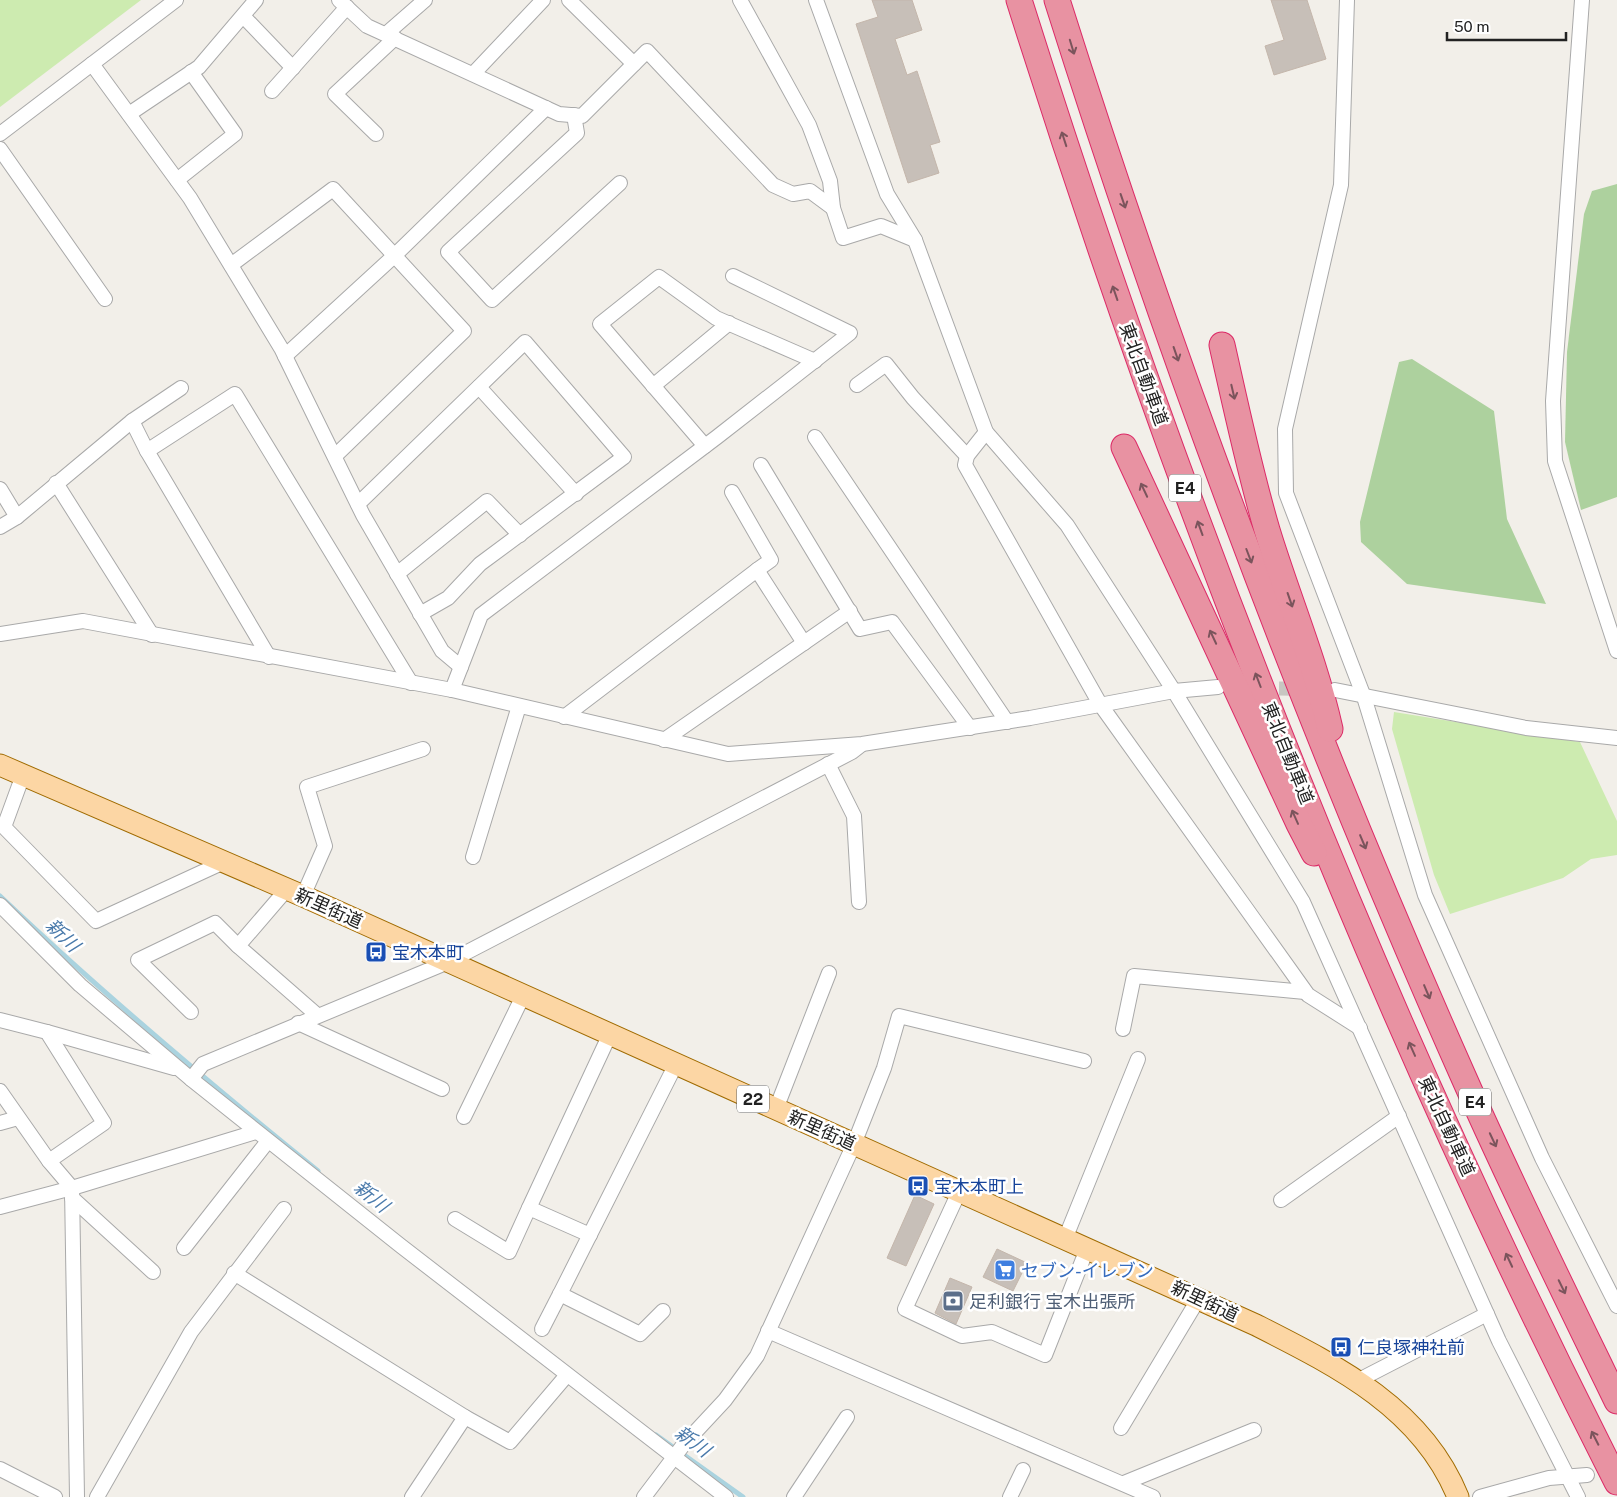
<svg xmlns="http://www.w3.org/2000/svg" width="1617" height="1497" font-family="'Public Sans','Noto Sans JP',sans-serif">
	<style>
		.grass { fill: #cdebb0 }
		.forest { fill: #add19e }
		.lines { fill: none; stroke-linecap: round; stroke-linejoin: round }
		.stream { stroke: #aad3df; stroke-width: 5 }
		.building { fill: #c7bfb8; stroke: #c4b6ab }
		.minor-tunnel { stroke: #c8c6c1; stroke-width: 14; stroke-dasharray: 14 7; stroke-linecap: butt }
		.minor-casing { stroke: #a9a9a9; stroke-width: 16 }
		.primary-casing { stroke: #a06b00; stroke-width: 23 }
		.motorway-casing { stroke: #dc2a67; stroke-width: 27 }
		.minor { stroke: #fff; stroke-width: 14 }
		.primary { stroke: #fcd6a4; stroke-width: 21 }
		.motorway { stroke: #e892a2; stroke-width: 25 }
		.oneway { stroke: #7b545c }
		.labels { text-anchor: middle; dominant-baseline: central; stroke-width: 5; stroke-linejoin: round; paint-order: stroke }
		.shield { fill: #fff; stroke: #646464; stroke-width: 1 }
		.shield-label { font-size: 16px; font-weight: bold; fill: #222 }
		.street-label { font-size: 18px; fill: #222; stroke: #fff }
		.transit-label { font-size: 18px; fill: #164399; stroke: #fff; text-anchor: start }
		.shop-label { font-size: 18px; fill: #366cbe; stroke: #fff; text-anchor: start }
		.service-label { font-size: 18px; fill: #4e5e75; stroke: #fff; text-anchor: start }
		.water-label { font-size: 19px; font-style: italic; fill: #4a7aab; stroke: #fff }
	</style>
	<rect width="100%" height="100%" fill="#f2efe9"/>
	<g class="grass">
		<path d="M 0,0 L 141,0 L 0,107 Z"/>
		<path d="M 1394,712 L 1580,742 L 1617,821 L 1617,855 L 1591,859 L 1563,878 L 1450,914 L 1434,875 L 1392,729 Z"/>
	</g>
	<g class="forest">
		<path d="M 1617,184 L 1617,497 L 1581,510 L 1565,442 L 1567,352 L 1584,214 L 1592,191 Z"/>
		<path d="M 1412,359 L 1494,411 L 1507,519 L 1546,604 L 1407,584 L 1361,542 L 1360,522 L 1399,362 Z"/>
	</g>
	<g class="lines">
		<g class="stream">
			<path d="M 0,896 C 102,993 209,1083 318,1171"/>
			<path d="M 656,1435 L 743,1497"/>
		</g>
	</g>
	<g class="building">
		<path d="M 872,0 L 912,0 L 922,30 L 895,39 L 907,75 L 917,71 L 940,142 L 930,145 L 939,173 L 908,183 L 856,24 L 878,17 Z"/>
		<path d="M 1271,0 L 1307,0 L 1326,59 L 1274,75 L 1265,46 L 1284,40 Z"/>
		<path d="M 915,1195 L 934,1204 L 906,1266 L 887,1258 Z"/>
		<path d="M 997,1249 L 1027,1263 L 1013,1291 L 983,1277 Z"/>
		<path d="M 950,1278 L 972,1287 L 956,1324 L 935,1313 Z"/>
	</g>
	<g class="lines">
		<path class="minor-tunnel" d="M 1258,688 L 1304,689"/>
		<g class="minor-casing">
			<g id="minor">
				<path d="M 339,0 L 367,26 L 559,114 L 582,116 L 647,51 L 773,185 L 793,194 L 810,191 L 833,208"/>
				<path d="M 569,0 L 634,64"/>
				<path d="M 740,0 L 809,125 L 830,181 L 833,208 L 843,238 L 881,226 L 915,240"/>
				<path d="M 816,0 L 887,194 L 915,240 L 986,432 L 1067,525 L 1174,691 L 1303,902 L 1499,1341 L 1578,1497"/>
				<path d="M 1347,0 L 1341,185 L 1285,429 L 1286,493 L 1364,697 L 1425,895 L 1542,1158 L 1617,1306"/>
				<path d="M 1582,0 L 1553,401 L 1555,461 L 1617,651"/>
				<path d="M 244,17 L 293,68"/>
				<path d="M 386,34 L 425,0"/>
				<path d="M 92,64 L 190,198 L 281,348 L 363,515 L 442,651 L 461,667"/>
				<path d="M 473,74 L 543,0"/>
				<path d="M 272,91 L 347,7"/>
				<path d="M 129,114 L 199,67 L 256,0"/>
				<path d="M 574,115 L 577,133 L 448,252 L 492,300 L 620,183"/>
				<path d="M 0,134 L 176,0"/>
				<path d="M 376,134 L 335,94 L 395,38"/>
				<path d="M 0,149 L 105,299"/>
				<path d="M 177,180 L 235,134 L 191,72"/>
				<path d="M 231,265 L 333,189 L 464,331 L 335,456"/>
				<path d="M 285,356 L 394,256 L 546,108"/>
				<path d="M 857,385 L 886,364 L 913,398 L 967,456"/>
				<path d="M 653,386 L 729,323"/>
				<path d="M 479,387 L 576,494"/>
				<path d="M 132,421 L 147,451 L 235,394 L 411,683"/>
				<path d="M 986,432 L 967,456 L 965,465 L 1100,704 L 1308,995 L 1360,1028"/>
				<path d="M 815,437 L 1007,722"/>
				<path d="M 705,446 L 600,324 L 659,277 L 716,318 L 815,361"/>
				<path d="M 147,451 L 269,657"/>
				<path d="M 761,465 L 860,629 L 892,622 L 970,728"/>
				<path d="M 56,483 L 152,635"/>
				<path d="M 0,489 L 17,517"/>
				<path d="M 732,492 L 771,560 L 757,570"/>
				<path d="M 358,504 L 525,342 L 624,457 L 480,564 L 448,598 L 420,614"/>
				<path d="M 0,527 L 17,517 L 132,421 L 181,388"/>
				<path d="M 397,574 L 487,501 L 520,535"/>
				<path d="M 0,634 L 83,621 L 452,690 L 728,754 L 862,744 L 1030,718 L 1174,691 L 1218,687"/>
				<path d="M 452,690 L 481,615 L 717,437 L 850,333 L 733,276"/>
				<path d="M 1335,690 L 1526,728 L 1617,738"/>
				<path d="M 564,717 L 757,570 L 804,643"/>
				<path d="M 664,740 L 850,611"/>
				<path d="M 828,764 L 854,816 L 859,902"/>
				<path d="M 23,775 L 4,827 L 96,921 L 224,862"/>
				<path d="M 473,857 L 519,706"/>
				<path d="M 287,889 L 238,946 L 317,1015"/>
				<path d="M 303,896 L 325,846 L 307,787 L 423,749"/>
				<path d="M 0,905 L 80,985 L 191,1079 L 401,1246 L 726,1497"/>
				<path d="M 191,1012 L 138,960 L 215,923 L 238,946"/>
				<path d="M 0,1020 L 47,1032 L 104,1123 L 49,1161"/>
				<path d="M 298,1023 L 442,1089"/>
				<path d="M 1123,1029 L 1134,976 L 1305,992"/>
				<path d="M 47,1032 L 174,1068"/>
				<path d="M 191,1079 L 203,1064 L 448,962 L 852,752 L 861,745"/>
				<path d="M 0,1091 L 49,1161 L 72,1188 L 77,1497"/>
				<path d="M 776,1109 L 829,973"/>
				<path d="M 464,1117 L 523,996"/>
				<path d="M 0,1123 L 18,1118"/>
				<path d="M 959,1192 L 905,1309 L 962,1336 L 992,1332 L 1045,1355 L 1087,1249"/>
				<path d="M 72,1198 L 153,1272"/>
				<path d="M 1281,1200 L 1399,1116"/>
				<path d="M 0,1207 L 72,1188 L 256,1132"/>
				<path d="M 455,1219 L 509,1252 L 529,1208"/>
				<path d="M 590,1235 L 529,1208 L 610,1034"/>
				<path d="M 1065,1239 L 1138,1059"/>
				<path d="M 184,1248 L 268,1141"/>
				<path d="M 234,1273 L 465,1417"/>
				<path d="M 663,1311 L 640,1334 L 560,1294 L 676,1064"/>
				<path d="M 542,1329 L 560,1294"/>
				<path d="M 768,1331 L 1153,1497"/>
				<path d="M 1357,1381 L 1487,1314"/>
				<path d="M 1121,1428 L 1199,1298"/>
				<path d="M 0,1469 L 55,1497"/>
				<path d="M 1124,1483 L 1254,1430"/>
				<path d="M 97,1497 L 191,1332 L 284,1209"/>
				<path d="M 412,1497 L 465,1417 L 510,1442 L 567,1375"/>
				<path d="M 644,1497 L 684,1444 L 725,1400 L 757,1356 L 854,1144 L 884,1068 L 899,1016 L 1084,1061"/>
				<path d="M 794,1497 L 847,1417"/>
				<path d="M 1010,1497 L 1023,1470"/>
				<path d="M 1480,1497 L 1549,1478 L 1587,1475"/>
			</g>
		</g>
		<g class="primary-casing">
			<path id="primary" d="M 0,765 L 303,896 L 1256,1325 C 1337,1366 1422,1408 1458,1497"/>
		</g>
		<g class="motorway-casing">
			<g id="motorway">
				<path d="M 1019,0 C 1179,508 1375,1007 1617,1482"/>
				<path d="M 1057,0 C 1173,367 1308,727 1464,1078 C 1512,1187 1565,1294 1617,1401"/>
				<path d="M 1222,345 C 1236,407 1249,469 1267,530 C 1287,596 1315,661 1330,729"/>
				<path d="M 1124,447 L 1299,824 L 1314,853"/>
			</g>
		</g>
		<use href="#minor" class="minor"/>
		<use href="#primary" class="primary"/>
		<use href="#motorway" class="motorway"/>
	</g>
	<defs><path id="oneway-shaft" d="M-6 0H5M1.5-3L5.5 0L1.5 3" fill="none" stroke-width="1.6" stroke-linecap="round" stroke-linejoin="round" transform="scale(1.25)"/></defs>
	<g class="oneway">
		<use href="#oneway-shaft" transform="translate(1072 47) rotate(73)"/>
		<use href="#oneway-shaft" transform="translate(1064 139) rotate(-108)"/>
		<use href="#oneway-shaft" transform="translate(1123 201) rotate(71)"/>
		<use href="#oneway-shaft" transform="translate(1115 293) rotate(-109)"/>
		<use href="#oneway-shaft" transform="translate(1176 354) rotate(71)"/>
		<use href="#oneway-shaft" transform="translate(1233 392) rotate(77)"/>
		<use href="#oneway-shaft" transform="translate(1144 490) rotate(-115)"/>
		<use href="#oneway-shaft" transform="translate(1200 528) rotate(-110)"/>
		<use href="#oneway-shaft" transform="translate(1249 556) rotate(69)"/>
		<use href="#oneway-shaft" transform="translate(1290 600) rotate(71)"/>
		<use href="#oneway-shaft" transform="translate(1213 637) rotate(-115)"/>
		<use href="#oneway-shaft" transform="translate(1258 680) rotate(-111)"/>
		<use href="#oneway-shaft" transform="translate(1295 817) rotate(-114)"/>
		<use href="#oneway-shaft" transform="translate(1363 842) rotate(67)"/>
		<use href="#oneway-shaft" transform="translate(1427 992) rotate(67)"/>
		<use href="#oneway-shaft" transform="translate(1412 1049) rotate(-114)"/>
		<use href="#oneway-shaft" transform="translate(1493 1140) rotate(65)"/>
		<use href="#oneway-shaft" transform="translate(1509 1260) rotate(-115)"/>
		<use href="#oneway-shaft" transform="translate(1562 1287) rotate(64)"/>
		<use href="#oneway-shaft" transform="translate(1595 1438) rotate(-117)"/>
	</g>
	<defs>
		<g id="bus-square" transform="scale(1.125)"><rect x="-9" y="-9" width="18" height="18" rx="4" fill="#1a4fb4" stroke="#fff"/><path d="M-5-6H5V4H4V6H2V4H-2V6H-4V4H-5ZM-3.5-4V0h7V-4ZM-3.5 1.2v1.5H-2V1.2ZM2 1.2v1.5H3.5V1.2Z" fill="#fff"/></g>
		<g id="supermarket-square" transform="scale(1.125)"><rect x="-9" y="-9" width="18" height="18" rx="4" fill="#3f7fe0" stroke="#fff"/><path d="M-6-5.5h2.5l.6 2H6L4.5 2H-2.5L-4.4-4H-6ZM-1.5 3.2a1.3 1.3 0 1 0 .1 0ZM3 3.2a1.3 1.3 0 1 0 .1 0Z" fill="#fff"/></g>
		<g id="bank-square" transform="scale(1.125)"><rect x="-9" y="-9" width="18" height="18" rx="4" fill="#5c6f8a" stroke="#fff"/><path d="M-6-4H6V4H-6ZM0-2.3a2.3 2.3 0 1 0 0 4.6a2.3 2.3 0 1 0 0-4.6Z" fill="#fff"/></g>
	</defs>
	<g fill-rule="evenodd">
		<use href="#bus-square" x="376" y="952"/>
		<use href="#bus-square" x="918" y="1186"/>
		<use href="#supermarket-square" x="1005" y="1270"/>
		<use href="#bank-square" x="953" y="1301"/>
		<use href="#bus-square" x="1341" y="1347"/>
	</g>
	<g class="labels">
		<g class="shield">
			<rect x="1169" y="474.5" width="32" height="27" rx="4"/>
			<rect x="737" y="1085.5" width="32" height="27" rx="4"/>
			<rect x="1459" y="1088.5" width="32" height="27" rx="4"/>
		</g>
		<g class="shield-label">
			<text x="1185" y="488">E4</text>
			<text x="753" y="1099">22</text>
			<text x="1475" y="1102">E4</text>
		</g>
		<g class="street-label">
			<text transform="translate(1144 374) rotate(70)">東北自動車道</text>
			<text transform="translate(1288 753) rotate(68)">東北自動車道</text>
			<text transform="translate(329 908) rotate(24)">新里街道</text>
			<text transform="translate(1447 1126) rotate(65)">東北自動車道</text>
			<text transform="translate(822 1130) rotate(24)">新里街道</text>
			<text transform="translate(1205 1301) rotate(25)">新里街道</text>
		</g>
		<g class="transit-label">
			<text x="392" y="952">宝木本町</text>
			<text x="934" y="1186">宝木本町上</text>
			<text x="1357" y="1347">仁良塚神社前</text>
		</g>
		<g class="shop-label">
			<text x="1021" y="1270">セブン-イレブン</text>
		</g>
		<g class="service-label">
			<text x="969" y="1301">足利銀行 宝木出張所</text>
		</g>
		<g class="water-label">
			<text transform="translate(63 935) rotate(44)">新川</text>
			<text transform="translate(372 1196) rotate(39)">新川</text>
			<text transform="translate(693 1441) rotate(36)">新川</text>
		</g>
	</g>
	<path d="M1447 32v8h119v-8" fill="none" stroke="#222222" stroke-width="2.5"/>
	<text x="1454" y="32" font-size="15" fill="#222222" stroke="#ffffff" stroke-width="4" paint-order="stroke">50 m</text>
</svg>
